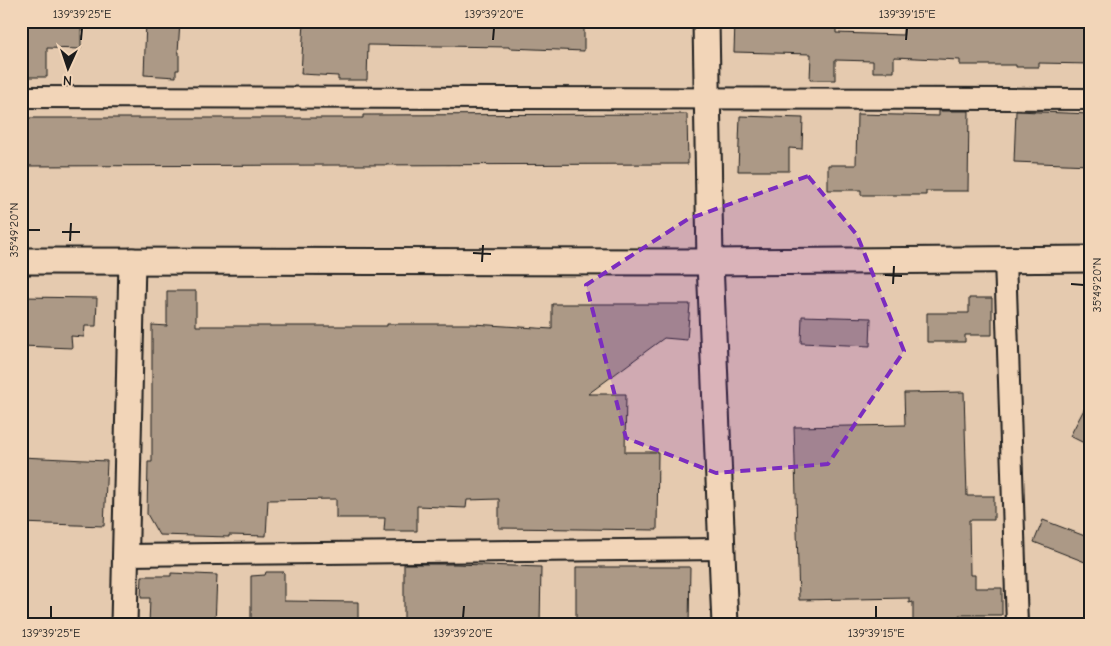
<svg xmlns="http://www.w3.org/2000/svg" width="1111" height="646" font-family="'Comic Neue',sans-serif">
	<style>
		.building { fill: #ac9986; stroke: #1c1c1c }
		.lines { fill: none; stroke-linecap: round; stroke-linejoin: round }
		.minor-casing { stroke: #1c1c1c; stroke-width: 24 }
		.tertiary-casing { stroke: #1c1c1c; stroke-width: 29 }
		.minor { stroke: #f2d5b8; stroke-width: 20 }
		.tertiary { stroke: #f2d5b8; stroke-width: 25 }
		.marked { fill: #7b2cbf; fill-opacity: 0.2; stroke: #7b2cbf; stroke-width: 4; stroke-dasharray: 10 6; stroke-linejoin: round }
		.ticks { fill: none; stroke: #1c1c1c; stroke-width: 2 }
		.neatline { fill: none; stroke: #1c1c1c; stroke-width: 2 }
		.ticks-label { font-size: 12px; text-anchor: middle; fill: #1c1c1c }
	</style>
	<rect width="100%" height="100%" fill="#e5caaf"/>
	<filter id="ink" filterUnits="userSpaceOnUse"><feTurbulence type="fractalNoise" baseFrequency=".02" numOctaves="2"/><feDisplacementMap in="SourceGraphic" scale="10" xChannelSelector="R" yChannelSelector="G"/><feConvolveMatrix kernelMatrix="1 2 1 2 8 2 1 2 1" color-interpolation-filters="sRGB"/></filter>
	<g filter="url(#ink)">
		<g class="building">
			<path d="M 21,21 L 81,21 L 81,49 L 47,48 L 47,77 L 21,77 Z"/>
			<path d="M 146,21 L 180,21 L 178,52 L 179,52 L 179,70 L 176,70 L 176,77 L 144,75 Z"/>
			<path d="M 304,21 L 584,21 L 584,51 L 509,48 L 509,47 L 368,45 L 367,80 L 338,80 L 338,76 L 301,74 Z"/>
			<path d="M 735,21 L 836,21 L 836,33 L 903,35 L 904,21 L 1090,21 L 1090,64 L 1039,63 L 1039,67 L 1016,67 L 1016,65 L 960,65 L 960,60 L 894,57 L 894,72 L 873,72 L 873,61 L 835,60 L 835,80 L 810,80 L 811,54 L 734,52 Z"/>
			<path d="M 939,111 L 969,111 L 968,191 L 926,191 L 926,195 L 861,195 L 861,190 L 828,190 L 828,165 L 856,165 L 857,114 L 939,116 Z"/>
			<path d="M 1016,111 L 1090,114 L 1090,165 L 1014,162 Z"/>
			<path d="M 687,114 L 688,164 L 21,166 L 21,118 L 363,118 L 363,115 Z"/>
			<path d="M 740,116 L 803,118 L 802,149 L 789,148 L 789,171 L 738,171 Z"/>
			<path d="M 167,291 L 196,291 L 196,326 L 387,326 L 387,324 L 473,324 L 552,329 L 552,304 L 690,304 L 687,340 L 664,338 L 588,394 L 626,394 L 625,452 L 658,452 L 657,530 L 499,528 L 499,499 L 467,500 L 466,508 L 417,506 L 417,531 L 384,531 L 385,518 L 336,518 L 336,499 L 268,500 L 266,536 L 229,535 L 229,537 L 159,535 L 147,514 L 148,462 L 152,462 L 152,325 L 167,326 Z"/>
			<path d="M 21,297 L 97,298 L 96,326 L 85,326 L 84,337 L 71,336 L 72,348 L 21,346 Z"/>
			<path d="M 969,298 L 992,298 L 992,335 L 965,335 L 965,342 L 927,342 L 927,313 L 969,313 Z"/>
			<path d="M 802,316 L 871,318 L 870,346 L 801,343 Z"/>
			<path d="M 964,392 L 967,496 L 994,496 L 994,520 L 969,520 L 970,575 L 975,575 L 975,588 L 1002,588 L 1002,615 L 959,615 L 959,625 L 913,625 L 913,602 L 909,603 L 909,598 L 799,600 L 794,427 L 905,425 L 904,393 Z"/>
			<path d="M 1090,398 L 1090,446 L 1070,436 Z"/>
			<path d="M 21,457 L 107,461 L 104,526 L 21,523 Z"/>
			<path d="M 1043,520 L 1090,538 L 1090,564 L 1034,542 Z"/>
			<path d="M 404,564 L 456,564 L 541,567 L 540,625 L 404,625 Z"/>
			<path d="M 576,567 L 690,567 L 689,625 L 576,625 Z"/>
			<path d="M 266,572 L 284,572 L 284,601 L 358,602 L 358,625 L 251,625 L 251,576 L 265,575 Z"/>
			<path d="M 171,573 L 217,575 L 215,625 L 149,625 L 150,598 L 141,598 L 142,576 L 171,576 Z"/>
		</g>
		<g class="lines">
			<g class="minor-casing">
				<g id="minor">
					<path d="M 21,97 L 1090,99"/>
					<path d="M 1005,259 L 1017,625"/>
					<path d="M 125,555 L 722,549"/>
				</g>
			</g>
			<g class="tertiary-casing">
				<g id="tertiary">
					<path d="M 706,21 L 710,262 L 725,625"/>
					<path d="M 21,261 L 710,262 L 1090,259"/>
					<path d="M 124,625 L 132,261"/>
				</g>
			</g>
			<use href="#minor" class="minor"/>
			<use href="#tertiary" class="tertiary"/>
		</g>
	</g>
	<path class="marked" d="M 808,176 L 857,235 L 904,351 L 828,464 L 716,473 L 626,438 L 586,285 L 688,219 Z"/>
	<path class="ticks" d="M 81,40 L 82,28M 493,40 L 494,28M 906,40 L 907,28M 28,230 L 40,230M 62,232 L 80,232M 70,241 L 71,223M 473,253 L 491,254M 482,262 L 483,245M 885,275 L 902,276M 893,284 L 894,266M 1071,284 L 1084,285M 51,618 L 51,606M 463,618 L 464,606M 876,618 L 876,606"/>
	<rect width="1111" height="646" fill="none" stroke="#f2d5b8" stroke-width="55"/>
	<g transform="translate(68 68) rotate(183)" stroke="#f2d5b8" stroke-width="4" paint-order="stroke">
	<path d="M0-4L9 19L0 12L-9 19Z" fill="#1c1c1c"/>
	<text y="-8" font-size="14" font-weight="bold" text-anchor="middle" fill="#1c1c1c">N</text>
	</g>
	<rect x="28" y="28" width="1056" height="590" class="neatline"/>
	<g class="ticks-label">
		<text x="82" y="18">139°39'25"E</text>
		<text x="494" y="18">139°39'20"E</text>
		<text x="907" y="18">139°39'15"E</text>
		<text transform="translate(14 230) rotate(-90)" y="4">35°49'20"N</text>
		<text transform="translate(1097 285) rotate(-90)" y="4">35°49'20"N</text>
		<text x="51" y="637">139°39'25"E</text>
		<text x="463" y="637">139°39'20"E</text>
		<text x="876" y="637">139°39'15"E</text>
	</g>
</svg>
